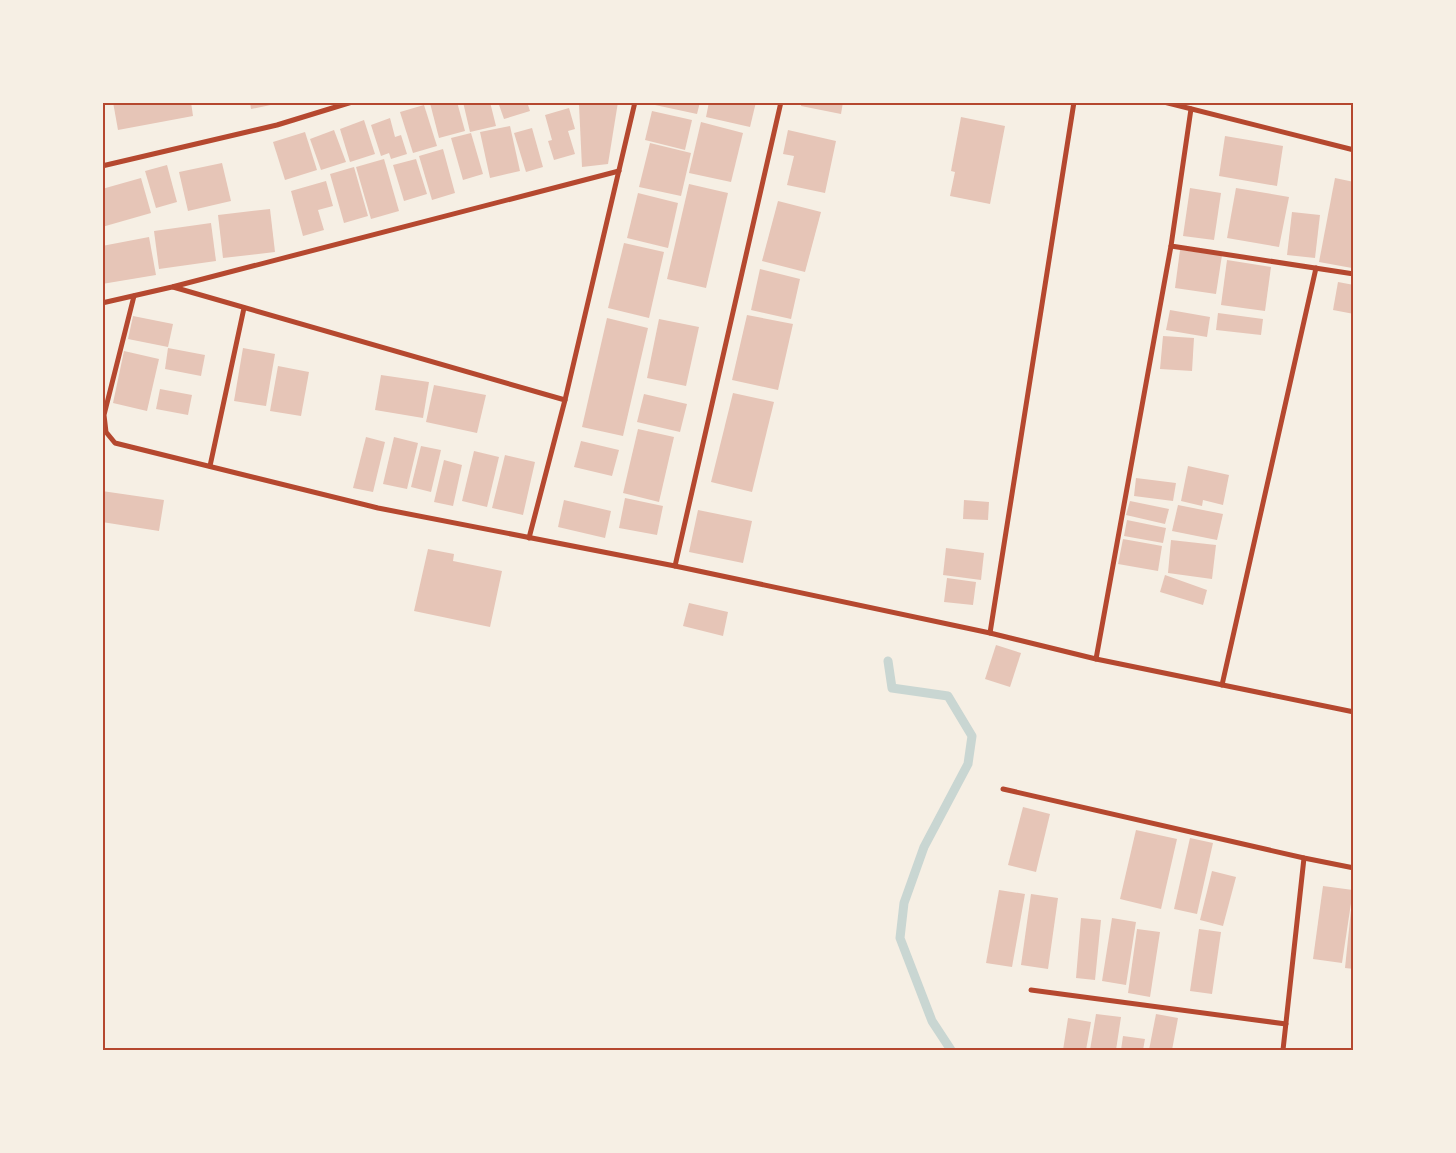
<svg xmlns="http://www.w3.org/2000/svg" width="1456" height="1153" font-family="Lora,serif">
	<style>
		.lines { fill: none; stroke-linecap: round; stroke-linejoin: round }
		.stream { stroke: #c9d6d2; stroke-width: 9 }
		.building { fill: #e6c5b7 }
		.minor { stroke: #b5482f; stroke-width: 5 }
		.neatline { fill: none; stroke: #b5482f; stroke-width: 2 }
	</style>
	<rect width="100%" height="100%" fill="#f6efe4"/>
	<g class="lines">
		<path class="stream" d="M 888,661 L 892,688 L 948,696 L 972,736 L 968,764 L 924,847 L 904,903 L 900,938 L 932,1021 L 951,1050"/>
	</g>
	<g class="building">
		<path d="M 113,102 L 191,102 L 193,116 L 118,130 Z"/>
		<path d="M 250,102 L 280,102 L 280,103 L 251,109 Z"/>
		<path d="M 433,102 L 457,102 L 465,131 L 439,138 L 430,103 Z"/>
		<path d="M 463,102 L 490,102 L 496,126 L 470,132 Z"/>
		<path d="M 498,102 L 527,102 L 530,111 L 504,119 Z"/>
		<path d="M 587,102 L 618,102 L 608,164 L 582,167 L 579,105 Z"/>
		<path d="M 656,102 L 700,102 L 697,114 L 655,105 Z"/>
		<path d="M 709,102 L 756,102 L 750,127 L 706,117 Z"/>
		<path d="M 802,102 L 843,102 L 841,114 L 801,106 Z"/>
		<path d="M 424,105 L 437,146 L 413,153 L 400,112 Z"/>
		<path d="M 569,108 L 575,129 L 568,131 L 575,154 L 554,160 L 548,141 L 552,140 L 545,115 Z"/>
		<path d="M 652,111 L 692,120 L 685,150 L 645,140 Z"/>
		<path d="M 961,117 L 1005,126 L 990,204 L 950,196 L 955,172 L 951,171 Z"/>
		<path d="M 390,118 L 395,137 L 401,135 L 407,154 L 391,159 L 389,153 L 381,156 L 371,125 Z"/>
		<path d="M 364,120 L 375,154 L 350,162 L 340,129 Z"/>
		<path d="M 701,122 L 743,133 L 731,182 L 689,173 Z"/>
		<path d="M 510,126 L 520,171 L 490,178 L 480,132 Z"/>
		<path d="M 532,128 L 543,167 L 526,172 L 514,133 Z"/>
		<path d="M 334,130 L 346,162 L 321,170 L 310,139 Z"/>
		<path d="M 788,130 L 836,141 L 825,193 L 787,185 L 794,156 L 783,154 Z"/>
		<path d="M 305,132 L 317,170 L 285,180 L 273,142 Z"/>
		<path d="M 471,133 L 483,174 L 463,180 L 451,138 Z"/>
		<path d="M 1225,136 L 1283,146 L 1277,186 L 1219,176 Z"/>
		<path d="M 650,143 L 691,153 L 681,196 L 639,187 Z"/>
		<path d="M 443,149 L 455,193 L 432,200 L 419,156 Z"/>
		<path d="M 384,159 L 399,211 L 371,219 L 356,167 Z"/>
		<path d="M 416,159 L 427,194 L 404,201 L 393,165 Z"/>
		<path d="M 222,163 L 231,201 L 188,211 L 179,172 Z"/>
		<path d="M 167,165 L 177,202 L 156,208 L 145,171 Z"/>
		<path d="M 354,167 L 368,216 L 344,223 L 330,174 Z"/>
		<path d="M 141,178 L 151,213 L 102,227 L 102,189 Z"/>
		<path d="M 1335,178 L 1354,182 L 1352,268 L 1319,262 Z"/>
		<path d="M 326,181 L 333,206 L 318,210 L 324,230 L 303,236 L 291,191 Z"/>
		<path d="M 689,184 L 728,193 L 706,288 L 667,279 Z"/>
		<path d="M 1190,188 L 1221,193 L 1214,240 L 1183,236 Z"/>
		<path d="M 1236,188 L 1289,197 L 1279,247 L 1227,238 Z"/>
		<path d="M 638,193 L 678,203 L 668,248 L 627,238 Z"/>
		<path d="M 778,201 L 821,212 L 805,272 L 762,261 Z"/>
		<path d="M 270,209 L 275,252 L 223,258 L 218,215 Z"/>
		<path d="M 1292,212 L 1320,215 L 1315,258 L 1287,255 Z"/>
		<path d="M 211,223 L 216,261 L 159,269 L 154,231 Z"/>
		<path d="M 149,237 L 156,275 L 102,284 L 102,246 Z"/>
		<path d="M 624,243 L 664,252 L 649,318 L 608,308 Z"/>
		<path d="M 1180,250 L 1222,255 L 1216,294 L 1175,288 Z"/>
		<path d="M 1227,260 L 1271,267 L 1265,311 L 1221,305 Z"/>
		<path d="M 760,269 L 800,279 L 791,319 L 751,310 Z"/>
		<path d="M 1338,282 L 1354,285 L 1354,314 L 1333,310 Z"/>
		<path d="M 1170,310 L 1210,317 L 1207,337 L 1166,330 Z"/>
		<path d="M 1218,313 L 1263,319 L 1261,335 L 1216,330 Z"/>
		<path d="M 747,315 L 793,324 L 778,390 L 732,380 Z"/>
		<path d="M 133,316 L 173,324 L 168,347 L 128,339 Z"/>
		<path d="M 607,318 L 648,328 L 623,436 L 582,427 Z"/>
		<path d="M 659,319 L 699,327 L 686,386 L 647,378 Z"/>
		<path d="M 1163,336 L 1194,338 L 1192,371 L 1160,369 Z"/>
		<path d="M 168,348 L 205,355 L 201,376 L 165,369 Z"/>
		<path d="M 243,348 L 275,354 L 266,406 L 234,401 Z"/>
		<path d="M 124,351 L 159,359 L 147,411 L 113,403 Z"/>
		<path d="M 278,366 L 309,372 L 301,416 L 270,411 Z"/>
		<path d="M 381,375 L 429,382 L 423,418 L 375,410 Z"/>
		<path d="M 434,385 L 486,395 L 477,433 L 426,422 Z"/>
		<path d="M 160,389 L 192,395 L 188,415 L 156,409 Z"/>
		<path d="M 733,393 L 774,402 L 752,492 L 711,482 Z"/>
		<path d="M 644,394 L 687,404 L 680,432 L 637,422 Z"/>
		<path d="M 638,429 L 674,437 L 659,502 L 623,493 Z"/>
		<path d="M 366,437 L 385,442 L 373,492 L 353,488 Z"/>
		<path d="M 394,437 L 418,443 L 407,489 L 383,484 Z"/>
		<path d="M 581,441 L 619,450 L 612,476 L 574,467 Z"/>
		<path d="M 421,446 L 441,450 L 431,492 L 411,487 Z"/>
		<path d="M 474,451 L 499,457 L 487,507 L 462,501 Z"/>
		<path d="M 505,455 L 535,462 L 523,515 L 492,508 Z"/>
		<path d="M 444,460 L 462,465 L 453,506 L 434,502 Z"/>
		<path d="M 1188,466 L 1229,475 L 1223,505 L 1203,500 L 1202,506 L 1181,501 Z"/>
		<path d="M 1136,478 L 1176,483 L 1173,501 L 1134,496 Z"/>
		<path d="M 102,491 L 164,500 L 159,531 L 102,522 Z"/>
		<path d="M 625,498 L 663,506 L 657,535 L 619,528 Z"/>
		<path d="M 564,500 L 611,511 L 605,538 L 558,527 Z"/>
		<path d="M 964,500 L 989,502 L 988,520 L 963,519 Z"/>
		<path d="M 1130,501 L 1169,509 L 1165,524 L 1126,515 Z"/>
		<path d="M 1178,505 L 1223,514 L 1217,540 L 1172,531 Z"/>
		<path d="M 698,510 L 752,521 L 743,563 L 689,552 Z"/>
		<path d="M 1127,520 L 1166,528 L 1163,543 L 1124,536 Z"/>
		<path d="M 1123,539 L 1162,546 L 1158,571 L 1118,564 Z"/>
		<path d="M 1171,540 L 1216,545 L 1212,579 L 1168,573 Z"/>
		<path d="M 946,548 L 984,553 L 981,580 L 943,575 Z"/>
		<path d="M 428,549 L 454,554 L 453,561 L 502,571 L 490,627 L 414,611 Z"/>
		<path d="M 1165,575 L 1207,590 L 1203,605 L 1160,592 Z"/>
		<path d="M 947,578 L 976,582 L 973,605 L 944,602 Z"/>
		<path d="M 689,603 L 728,612 L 723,636 L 683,626 Z"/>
		<path d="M 996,645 L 1021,653 L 1010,687 L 985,679 Z"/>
		<path d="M 1023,807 L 1050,814 L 1036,872 L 1008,865 Z"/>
		<path d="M 1136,830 L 1177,839 L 1161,909 L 1120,899 Z"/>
		<path d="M 1190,838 L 1213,843 L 1197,914 L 1174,909 Z"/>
		<path d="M 1212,871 L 1236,877 L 1223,926 L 1200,920 Z"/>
		<path d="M 1323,886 L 1353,890 L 1342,963 L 1313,959 Z"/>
		<path d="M 999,890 L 1025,894 L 1012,967 L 986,963 Z"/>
		<path d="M 1031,894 L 1058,898 L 1048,969 L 1021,965 Z"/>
		<path d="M 1352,900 L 1354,900 L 1354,969 L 1345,968 Z"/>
		<path d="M 1081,918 L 1101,920 L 1095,980 L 1076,978 Z"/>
		<path d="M 1112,918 L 1136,922 L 1126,985 L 1102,981 Z"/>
		<path d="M 1137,929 L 1160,932 L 1150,997 L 1128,993 Z"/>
		<path d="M 1199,929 L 1221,932 L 1212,994 L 1190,991 Z"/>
		<path d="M 1096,1014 L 1121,1017 L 1116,1050 L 1090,1050 Z"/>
		<path d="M 1156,1014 L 1178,1018 L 1172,1050 L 1149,1050 Z"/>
		<path d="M 1068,1018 L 1091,1022 L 1086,1050 L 1063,1050 Z"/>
		<path d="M 1123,1036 L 1145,1039 L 1143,1050 L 1121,1050 Z"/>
	</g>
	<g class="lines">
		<g class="minor">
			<path d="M 1164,102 L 1354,150"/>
			<path d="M 1191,109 L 1171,246 L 1354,274"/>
			<path d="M 102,166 L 277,125 L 352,102"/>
			<path d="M 173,287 L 565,400"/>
			<path d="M 134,296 L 104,415 L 106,432 L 115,443 L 378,508 L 675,566 L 990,633 L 1096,659 L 1354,712"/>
			<path d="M 102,303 L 172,287 L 619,171"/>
			<path d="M 210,466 L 244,308"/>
			<path d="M 529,538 L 565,400 L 635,102"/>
			<path d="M 675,566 L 781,102"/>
			<path d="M 990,633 L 1074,102"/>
			<path d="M 1096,659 L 1171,246"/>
			<path d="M 1222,685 L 1316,268"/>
			<path d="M 1003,789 L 1304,858 L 1354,868"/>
			<path d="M 1031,990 L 1286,1024"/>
			<path d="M 1283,1050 L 1304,858"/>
		</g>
	</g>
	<rect width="1456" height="1153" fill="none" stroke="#f6efe4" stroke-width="208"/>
	<rect x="104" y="104" width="1248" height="945" class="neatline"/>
</svg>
